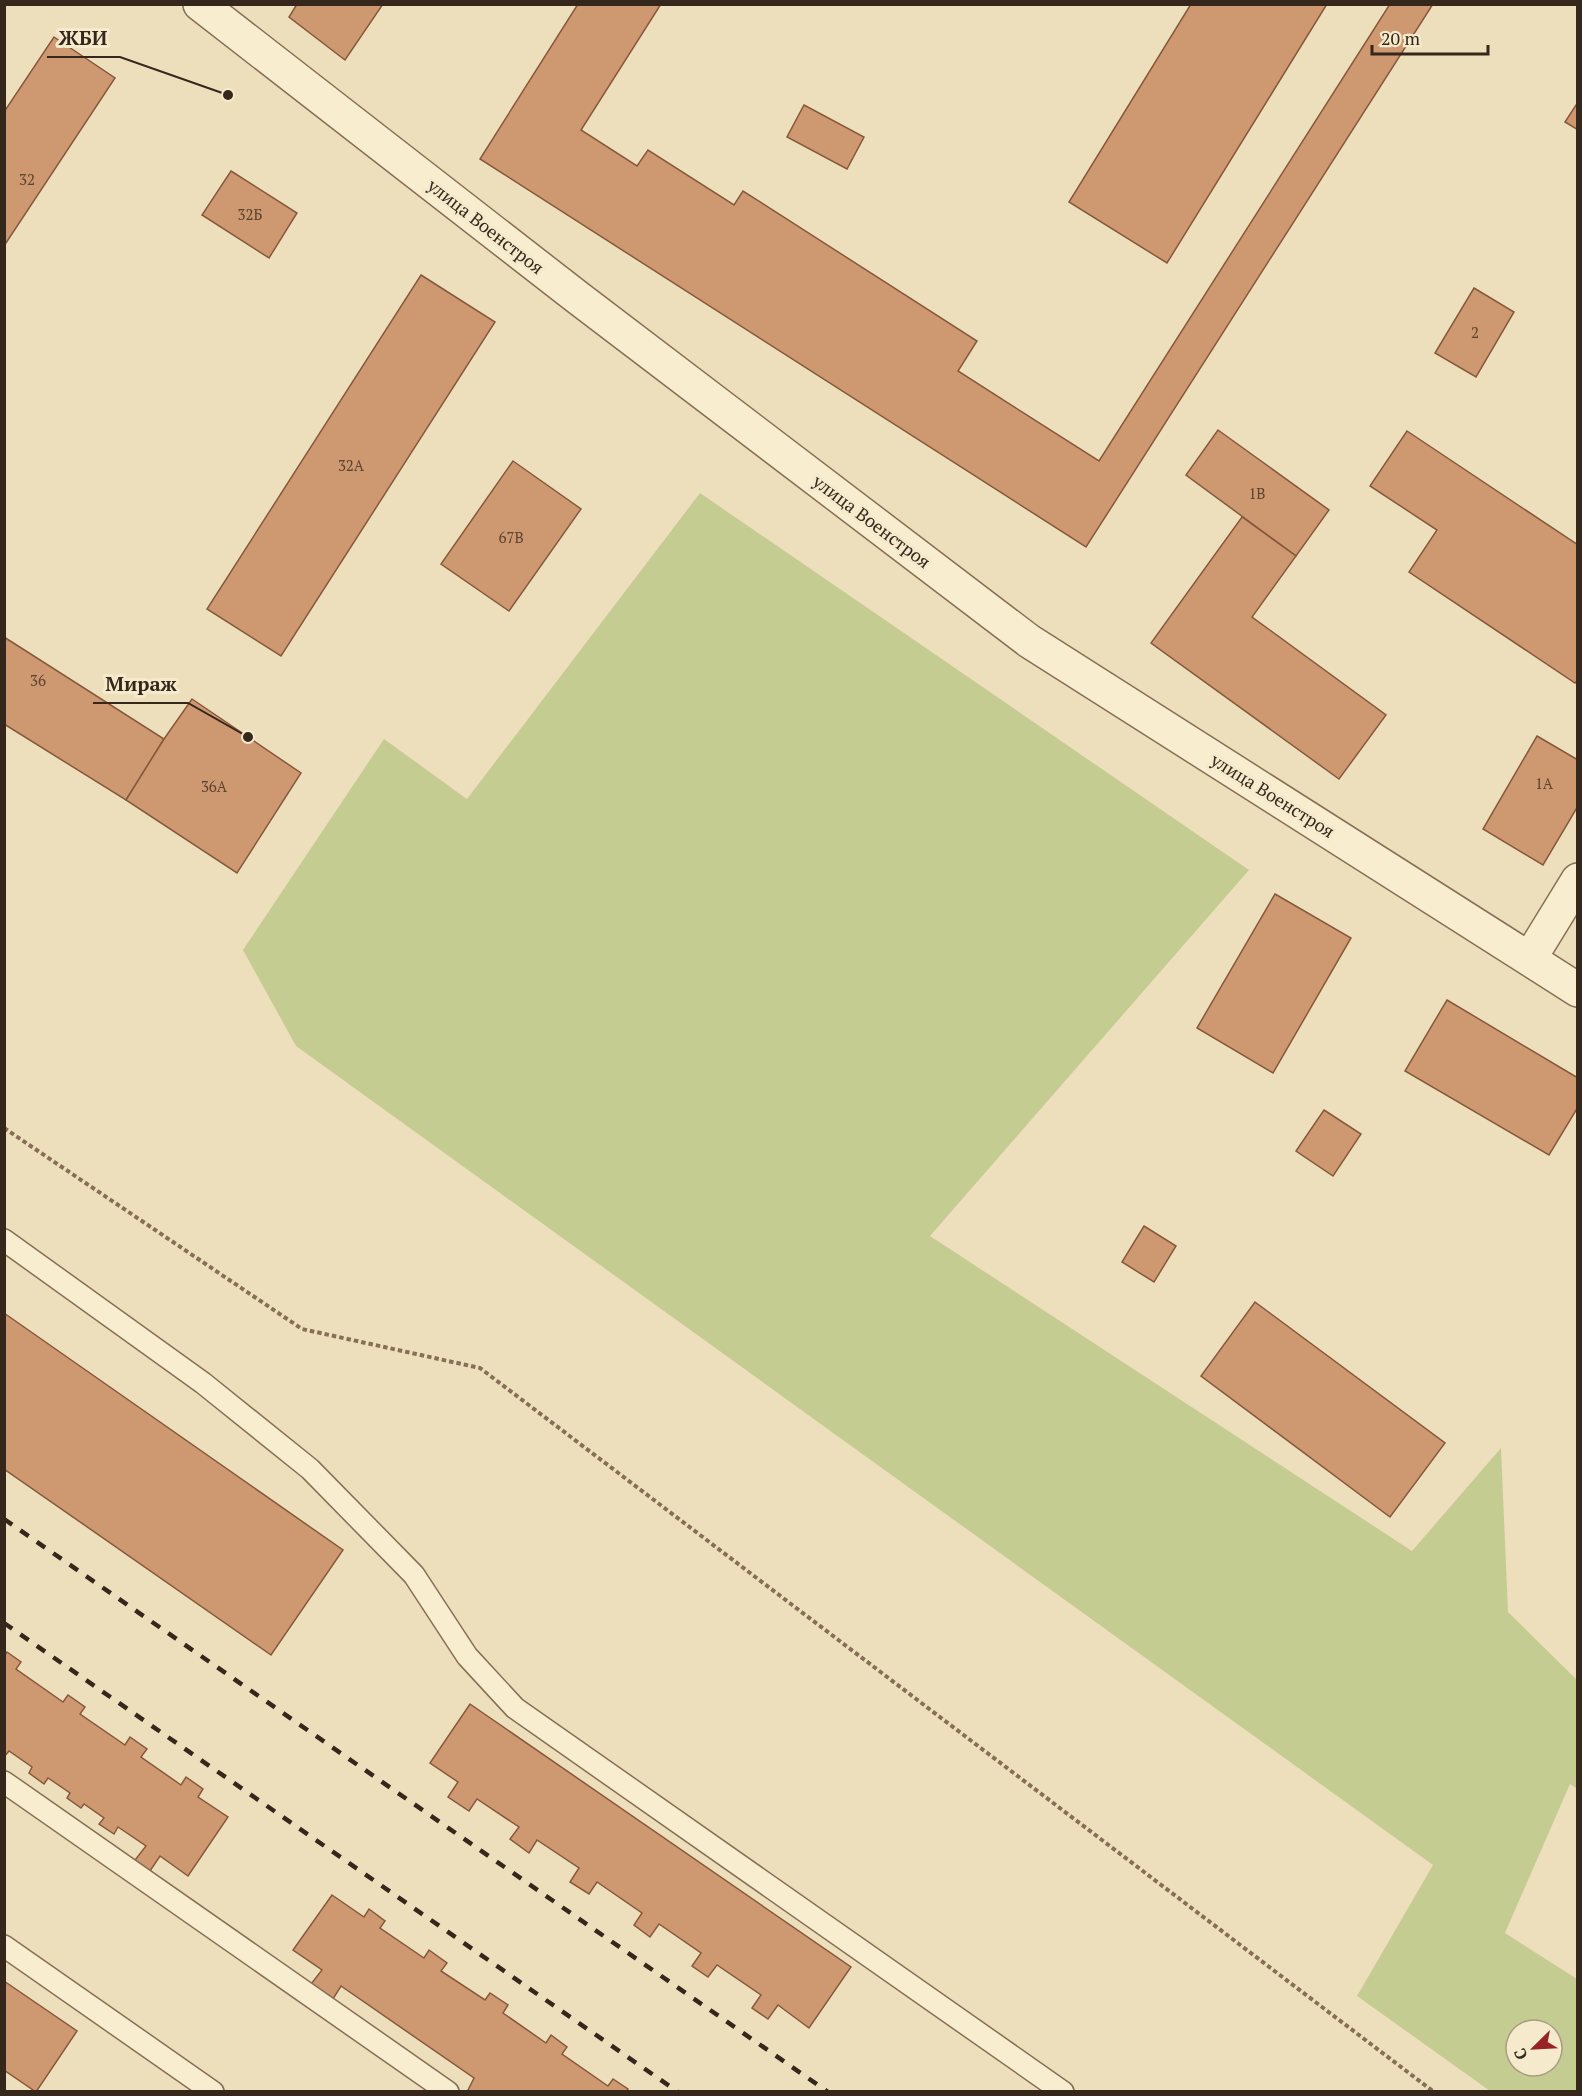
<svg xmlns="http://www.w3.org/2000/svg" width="1582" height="2096" font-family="'PT Serif',serif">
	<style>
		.green { fill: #c5cc91; fill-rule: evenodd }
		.building { fill: #ce9871; stroke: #86593b; stroke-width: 1.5 }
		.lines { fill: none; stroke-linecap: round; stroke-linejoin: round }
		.service-casing { stroke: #866f56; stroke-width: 24 }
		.minor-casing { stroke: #866f56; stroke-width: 36 }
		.tertiary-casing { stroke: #866f56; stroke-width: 36 }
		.path { stroke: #866f56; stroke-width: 4; stroke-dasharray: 4.5 3; stroke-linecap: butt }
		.service { stroke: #f9edcf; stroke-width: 21 }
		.minor { stroke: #f9edcf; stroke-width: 33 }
		.tertiary { stroke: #f9edcf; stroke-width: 33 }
		.rail { stroke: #35271b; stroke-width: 4.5; stroke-dasharray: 10 10; stroke-linecap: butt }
		.labels { text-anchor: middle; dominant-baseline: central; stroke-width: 6; stroke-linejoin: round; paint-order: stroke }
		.number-label { font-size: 15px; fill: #5b4330 }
		.street-label { font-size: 18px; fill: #35271b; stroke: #f6eacc }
		.leader { fill: none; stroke: #35271b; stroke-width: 2 }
		.callout-dot { fill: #35271b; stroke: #f6eacc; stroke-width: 2 }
		.callout-label { font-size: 20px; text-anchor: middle; font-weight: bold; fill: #35271b; stroke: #f6eacc; stroke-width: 6; stroke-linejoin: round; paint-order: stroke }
	</style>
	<rect width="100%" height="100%" fill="#eedfbc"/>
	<path class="green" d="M 700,493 L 1249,870 L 930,1236 L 1412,1551 L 1501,1448 L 1508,1612 L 1578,1681 L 1577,1789 L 1570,1784 L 1505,1933 L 1577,1979 L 1577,2091 L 1490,2091 L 1357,1996 L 1433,1865 L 296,1046 L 243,950 L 384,739 L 467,799 ZM 1516,2030 L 1552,2030 L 1552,2066 L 1516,2066 Z"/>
	<g class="building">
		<path d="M 297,4 L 383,4 L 345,60 L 289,17 Z"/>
		<path d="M 578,4 L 661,4 L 581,130 L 637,166 L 648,150 L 734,205 L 743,191 L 977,341 L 958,371 L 1099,461 L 1390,4 L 1433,4 L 1086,547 L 480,159 Z"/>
		<path d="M 1191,4 L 1327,4 L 1167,263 L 1069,202 Z"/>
		<path d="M 54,37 L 115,78 L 4,246 L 4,112 Z"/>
		<path d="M 1578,102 L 1578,130 L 1565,122 Z"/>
		<path d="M 804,105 L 864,137 L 847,169 L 787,137 Z"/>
		<path d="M 231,171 L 297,213 L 269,258 L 202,215 Z"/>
		<path d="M 421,275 L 495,322 L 281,656 L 207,609 Z"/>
		<path d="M 1474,288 L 1514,312 L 1476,377 L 1435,353 Z"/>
		<path d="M 1218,430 L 1329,510 L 1296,556 L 1186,475 Z"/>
		<path d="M 1407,431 L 1578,545 L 1578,680 L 1575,683 L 1409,572 L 1437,530 L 1370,486 Z"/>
		<path d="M 513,461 L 581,509 L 509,611 L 441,564 Z"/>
		<path d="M 1242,517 L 1296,556 L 1252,617 L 1386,715 L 1339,779 L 1151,643 Z"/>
		<path d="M 4,637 L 164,739 L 126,800 L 4,724 Z"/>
		<path d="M 192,699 L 301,773 L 237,873 L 126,800 L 164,739 Z"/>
		<path d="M 1537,736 L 1578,760 L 1578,806 L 1543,865 L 1483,829 Z"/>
		<path d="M 1275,894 L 1351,938 L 1273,1073 L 1197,1028 Z"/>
		<path d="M 1447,1000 L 1578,1078 L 1578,1107 L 1549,1155 L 1405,1071 Z"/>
		<path d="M 1324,1110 L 1361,1134 L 1333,1176 L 1296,1151 Z"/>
		<path d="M 1144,1226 L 1176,1246 L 1154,1282 L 1122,1262 Z"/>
		<path d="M 1255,1302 L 1445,1443 L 1390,1517 L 1201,1376 Z"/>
		<path d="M 4,1313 L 343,1550 L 271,1655 L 4,1469 Z"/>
		<path d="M 7,1652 L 21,1662 L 16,1669 L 63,1702 L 68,1695 L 85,1707 L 80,1714 L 125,1745 L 130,1737 L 147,1749 L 141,1757 L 181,1785 L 186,1777 L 203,1789 L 198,1797 L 228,1817 L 188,1876 L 160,1856 L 150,1871 L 135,1860 L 146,1846 L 118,1827 L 114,1834 L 99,1824 L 104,1818 L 84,1804 L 81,1808 L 67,1798 L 70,1793 L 48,1778 L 44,1784 L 29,1773 L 32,1767 L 9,1751 L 4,1757 L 4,1656 Z"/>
		<path d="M 470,1704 L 851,1967 L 809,2028 L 778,2005 L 768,2019 L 752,2008 L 761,1995 L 717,1965 L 708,1977 L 692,1966 L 701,1953 L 659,1924 L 650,1937 L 634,1925 L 642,1913 L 597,1882 L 589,1894 L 570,1882 L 579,1868 L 537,1840 L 529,1853 L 510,1839 L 519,1827 L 477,1799 L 469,1811 L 448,1797 L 458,1782 L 430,1763 Z"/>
		<path d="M 332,1895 L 364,1917 L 369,1909 L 385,1921 L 380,1928 L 424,1958 L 429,1950 L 447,1963 L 441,1971 L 485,2000 L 490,1993 L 508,2005 L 503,2013 L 546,2043 L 551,2035 L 567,2047 L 562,2054 L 608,2086 L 613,2079 L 628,2089 L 626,2092 L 467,2092 L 474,2078 L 341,1986 L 333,1999 L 311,1984 L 322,1970 L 293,1950 Z"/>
		<path d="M 4,1981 L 77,2031 L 36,2092 L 4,2070 Z"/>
	</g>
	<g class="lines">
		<g class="service-casing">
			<g id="service">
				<path d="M 4,1240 L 203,1383 L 310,1469 L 414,1575 L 467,1656 L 515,1708 L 1063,2092"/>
				<path d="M 4,1782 L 448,2092"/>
				<path d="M 4,1946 L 213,2092"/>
			</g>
		</g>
		<g class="minor-casing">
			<path id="minor" d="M 1530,958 L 1578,880"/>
		</g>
		<g class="tertiary-casing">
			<path id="tertiary" d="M 200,4 L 577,297 L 1029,641 L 1578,990"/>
		</g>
		<path class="path" d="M 4,1128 L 302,1329 L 480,1368 L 1434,2092"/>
		<use href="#service" class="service"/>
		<use href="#minor" class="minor"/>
		<use href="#tertiary" class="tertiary"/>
		<g class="rail">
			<path d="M 4,1519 L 828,2092"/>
			<path d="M 4,1623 L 678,2092"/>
		</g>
	</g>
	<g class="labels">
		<g class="number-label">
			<text x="27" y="179">32</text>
			<text x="250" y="214">32Б</text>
			<text x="1475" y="332">2</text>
			<text x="351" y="465">32А</text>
			<text x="1257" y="493">1В</text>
			<text x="511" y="537">67В</text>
			<text x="38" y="680">36</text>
			<text x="1544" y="783">1А</text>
			<text x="214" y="786">36А</text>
		</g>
		<g class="street-label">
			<text transform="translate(486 226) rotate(38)">улица Военстроя</text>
			<text transform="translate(872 521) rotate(37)">улица Военстроя</text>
			<text transform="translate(1273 795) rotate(32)">улица Военстроя</text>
		</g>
	</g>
	<path class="leader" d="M228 95L120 57H47M248 737L188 703H93"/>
	<g class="callout-dot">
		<circle cx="228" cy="95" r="6"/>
		<circle cx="248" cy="737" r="6"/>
	</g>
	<g class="callout-label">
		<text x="83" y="45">ЖБИ</text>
		<text x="141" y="691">Мираж</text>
	</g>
	<rect width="1582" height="2096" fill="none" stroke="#35271b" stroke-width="12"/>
	<g transform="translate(1534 2048) rotate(246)"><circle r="28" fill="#f6eacc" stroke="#a99c85" stroke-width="1.5"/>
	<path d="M0-4.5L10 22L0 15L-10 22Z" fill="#962425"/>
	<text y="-9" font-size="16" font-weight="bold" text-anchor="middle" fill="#35271b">С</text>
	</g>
	<path d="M1372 45v9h116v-9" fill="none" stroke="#35271b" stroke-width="3"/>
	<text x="1381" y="45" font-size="18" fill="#35271b" stroke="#f6eacc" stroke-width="4.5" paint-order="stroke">20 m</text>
</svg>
